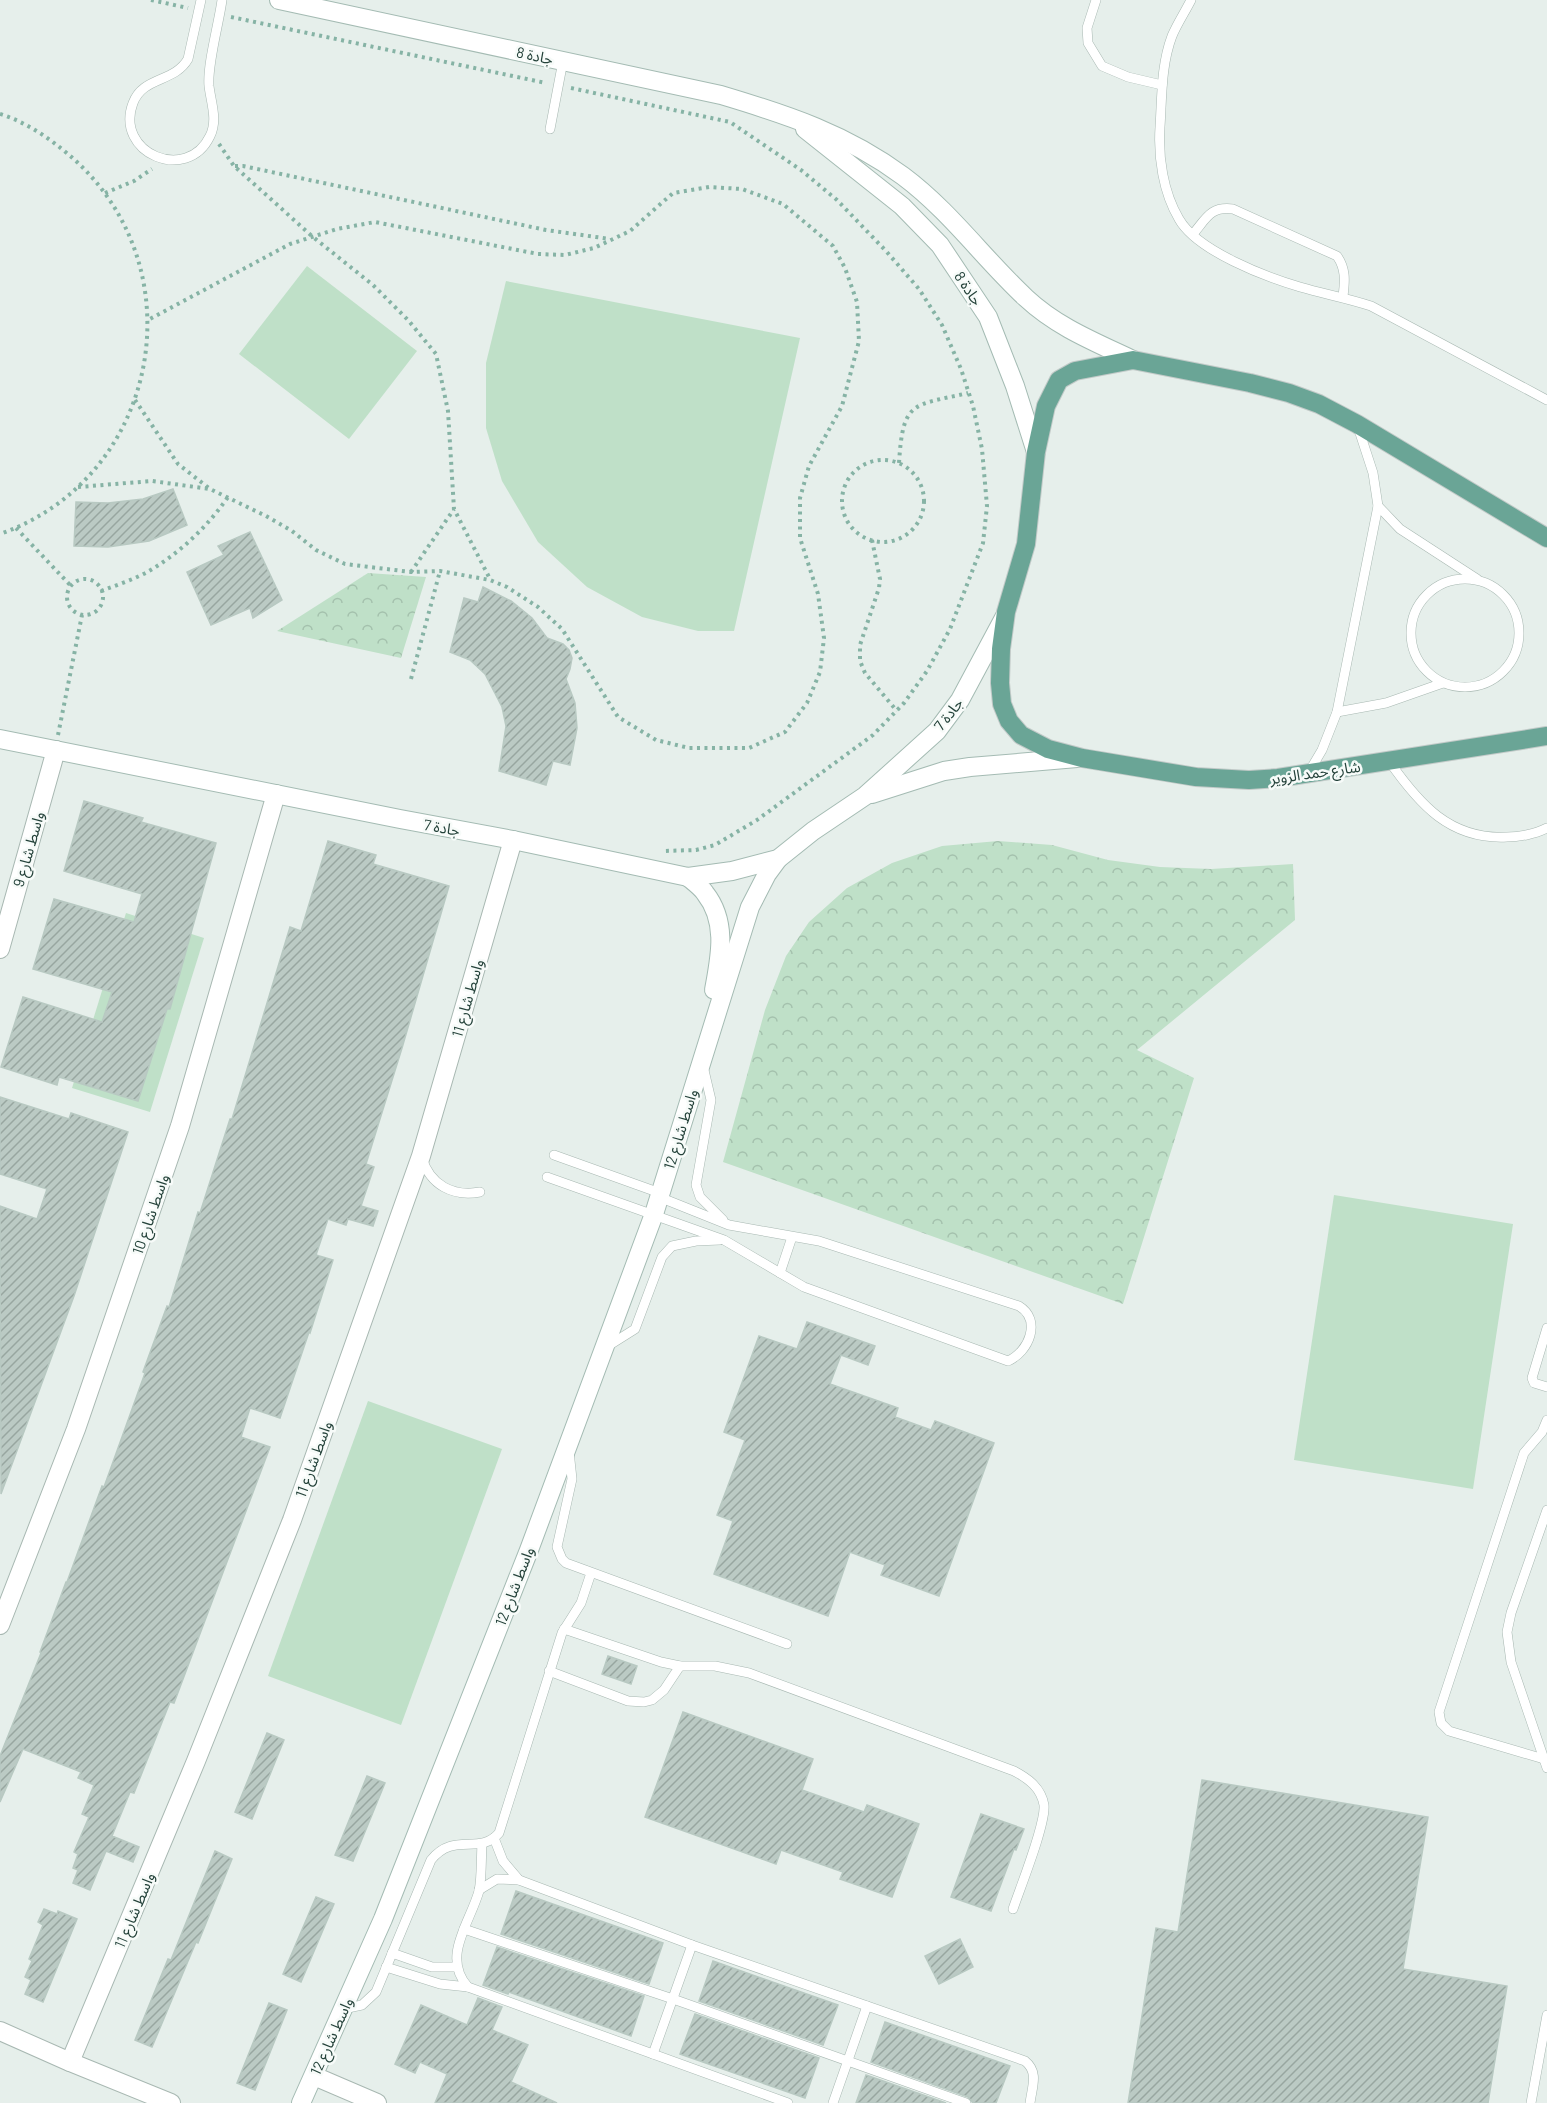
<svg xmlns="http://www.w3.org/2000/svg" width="1547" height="2103" font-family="Barlow,'Noto Sans Arabic',sans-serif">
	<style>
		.grass { fill: #bfe0c8 }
		.park { fill: url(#park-crowns) }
		.building { fill: url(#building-hatch); stroke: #b8c9c2; stroke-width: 1.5 }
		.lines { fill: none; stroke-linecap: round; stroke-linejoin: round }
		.service-casing { stroke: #a8b8b2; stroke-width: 10 }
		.minor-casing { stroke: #a8b8b2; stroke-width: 20 }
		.secondary-casing { stroke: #a4bbb3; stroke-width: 20 }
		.primary-casing { stroke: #c2cac8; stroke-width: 20 }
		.path { stroke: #86b3a5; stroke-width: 4; stroke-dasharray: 3 4.5; stroke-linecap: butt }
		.service { stroke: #fff; stroke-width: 9 }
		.minor { stroke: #fff; stroke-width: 18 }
		.secondary { stroke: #fff; stroke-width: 18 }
		.primary { stroke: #6aa596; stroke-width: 18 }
		.labels { text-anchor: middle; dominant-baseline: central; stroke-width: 5; stroke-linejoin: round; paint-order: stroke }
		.street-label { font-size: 15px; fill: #24423a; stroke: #f7fbf9 }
	</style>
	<defs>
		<pattern id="park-crowns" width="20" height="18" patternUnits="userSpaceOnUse" patternTransform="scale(1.5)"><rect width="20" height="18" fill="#bfe0c8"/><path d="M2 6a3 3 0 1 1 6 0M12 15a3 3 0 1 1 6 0" fill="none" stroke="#a4c1ad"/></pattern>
		<pattern id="building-hatch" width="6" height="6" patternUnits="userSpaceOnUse" patternTransform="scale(1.5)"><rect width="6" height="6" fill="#bbcac4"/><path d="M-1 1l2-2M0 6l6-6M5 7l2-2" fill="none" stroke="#98a6a0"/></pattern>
	</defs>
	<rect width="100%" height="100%" fill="#e6efeb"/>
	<g class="grass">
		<path d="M 307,266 L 417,351 L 349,439 L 239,354 Z"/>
		<path d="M 506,281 L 800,338 L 734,631 L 698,631 L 642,617 L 587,587 L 538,542 L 502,481 L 486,428 L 486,363 Z"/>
		<path d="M 126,913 L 204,938 L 150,1112 L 72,1088 Z"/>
		<path d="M 1334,1195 L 1513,1224 L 1473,1489 L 1294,1460 Z"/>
		<path d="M 368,1401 L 502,1449 L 401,1725 L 268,1676 Z"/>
	</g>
	<g class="park">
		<path d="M 368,573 L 426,577 L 401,658 L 277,631 Z"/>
		<path d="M 998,841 L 1052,845 L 1108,860 L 1160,867 L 1211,869 L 1293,864 L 1295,920 L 1137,1050 L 1194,1078 L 1123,1304 L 723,1162 L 765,1010 L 786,956 L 809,922 L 847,888 L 892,863 L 942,846 Z"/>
	</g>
	<g class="building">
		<path d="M 173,489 L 187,525 L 149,541 L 108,547 L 74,546 L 76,502 L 108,503 L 143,499 Z"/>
		<path d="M 250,532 L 282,600 L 253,618 L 250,608 L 211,625 L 187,572 L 224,555 L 218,546 Z"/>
		<path d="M 483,587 L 511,601 L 532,618 L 547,638 L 563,644 L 569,650 L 572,658 L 570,669 L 566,679 L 575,703 L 577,728 L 570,765 L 553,761 L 546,785 L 499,771 L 506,726 L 502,707 L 485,674 L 470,660 L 450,652 L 464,598 L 478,602 Z"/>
		<path d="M 84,801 L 143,818 L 141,822 L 216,843 L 170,1009 L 167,1009 L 138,1101 L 59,1077 L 57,1085 L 1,1067 L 23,997 L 102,1022 L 112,992 L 33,969 L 54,899 L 134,922 L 142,894 L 64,871 Z"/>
		<path d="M 328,841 L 376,855 L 373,864 L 449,886 L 402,1048 L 366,1164 L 374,1167 L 361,1206 L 378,1211 L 373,1226 L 348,1219 L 346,1225 L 328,1219 L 316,1255 L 333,1260 L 310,1333 L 309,1332 L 280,1418 L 250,1408 L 241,1437 L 270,1447 L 174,1703 L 170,1702 L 134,1793 L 130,1792 L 112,1836 L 139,1847 L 133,1862 L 106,1851 L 90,1890 L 73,1883 L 78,1870 L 73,1868 L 78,1854 L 74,1852 L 89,1817 L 82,1814 L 94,1785 L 78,1778 L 81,1772 L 23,1749 L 0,1802 L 0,1756 L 41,1653 L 40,1652 L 66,1582 L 67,1582 L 102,1486 L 104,1487 L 145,1373 L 143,1372 L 167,1306 L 169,1307 L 198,1212 L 200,1213 L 230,1119 L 232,1119 L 290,927 L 301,931 Z"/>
		<path d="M 0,1097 L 69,1119 L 71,1113 L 128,1132 L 74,1296 L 1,1494 L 0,1206 L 37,1219 L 47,1189 L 0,1174 Z"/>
		<path d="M 807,1322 L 875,1346 L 868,1365 L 841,1355 L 830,1384 L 898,1408 L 895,1417 L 931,1430 L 935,1421 L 994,1443 L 939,1596 L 881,1575 L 885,1565 L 850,1552 L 828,1616 L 714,1574 L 733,1521 L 717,1515 L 745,1440 L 724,1432 L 759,1336 L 797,1349 Z"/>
		<path d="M 608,1656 L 637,1666 L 631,1684 L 602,1674 Z"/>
		<path d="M 683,1712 L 813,1759 L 802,1790 L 864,1812 L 867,1805 L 919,1824 L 892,1897 L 840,1879 L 843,1872 L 781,1850 L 776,1864 L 645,1817 Z"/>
		<path d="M 267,1733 L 284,1740 L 252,1819 L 235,1812 Z"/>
		<path d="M 367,1776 L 385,1783 L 353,1861 L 335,1855 Z"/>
		<path d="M 1202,1780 L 1428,1817 L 1403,1969 L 1507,1986 L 1488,2103 L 1128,2103 L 1156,1928 L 1178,1932 Z"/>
		<path d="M 981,1814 L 1024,1829 L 1016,1850 L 1014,1849 L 991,1911 L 951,1897 Z"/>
		<path d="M 215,1851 L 232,1859 L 198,1943 L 196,1942 L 152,2047 L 135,2040 L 168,1959 L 171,1960 Z"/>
		<path d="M 516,1891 L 663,1943 L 649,1984 L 501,1934 Z"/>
		<path d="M 316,1897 L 334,1904 L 301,1982 L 283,1974 Z"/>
		<path d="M 44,1909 L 57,1914 L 58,1911 L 77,1919 L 43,2002 L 25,1994 L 31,1980 L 25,1977 L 32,1961 L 29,1959 L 43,1925 L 38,1922 Z"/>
		<path d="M 960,1939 L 973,1967 L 939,1984 L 925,1956 Z"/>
		<path d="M 497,1947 L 644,1996 L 631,2036 L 509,1992 L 508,1994 L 483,1985 Z"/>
		<path d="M 713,1961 L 838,2005 L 823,2045 L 699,2001 Z"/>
		<path d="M 478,1998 L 502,2007 L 492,2030 L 528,2045 L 511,2082 L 557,2103 L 435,2103 L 447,2074 L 420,2062 L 415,2073 L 395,2064 L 421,2005 L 467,2025 Z"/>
		<path d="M 269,2003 L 287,2010 L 255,2090 L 237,2083 Z"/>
		<path d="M 695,2014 L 819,2058 L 805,2098 L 680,2054 Z"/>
		<path d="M 885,2022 L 1010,2066 L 996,2103 L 973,2103 L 968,2097 L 871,2062 Z"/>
		<path d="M 866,2075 L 946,2103 L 856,2103 Z"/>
	</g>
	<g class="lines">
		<g class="service-casing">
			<g id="service">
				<path d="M 201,0 L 188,59 C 174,83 143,76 133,103 C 114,153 187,184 210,136 C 218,120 211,103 209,86 C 207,65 219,23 222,0"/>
				<path d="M 1096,0 L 1087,28 L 1088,43 L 1102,66 L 1128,77 L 1162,85"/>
				<path d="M 1191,0 C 1185,12 1177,24 1172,36 C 1161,65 1162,97 1160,127 C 1158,157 1163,192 1179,219 C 1197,251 1266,277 1300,287 C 1324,294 1347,298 1371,306 L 1547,400"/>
				<path d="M 550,129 L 563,61"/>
				<path d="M 1193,234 C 1206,219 1210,206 1233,209 L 1337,256 C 1346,269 1345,281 1343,296"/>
				<path d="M 1378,506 L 1400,529 L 1477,579"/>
				<circle cx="1465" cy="633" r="54"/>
				<path d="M 1337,712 L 1386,703 L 1443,683"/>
				<path d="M 1389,761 C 1419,804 1450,840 1507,837 C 1519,837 1536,834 1547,828"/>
				<path d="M 1309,772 L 1322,750 L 1337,712 L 1378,506 L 1373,473 L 1358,427"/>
				<path d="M 703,1066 L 711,1100 L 696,1185 L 700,1197 L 723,1220"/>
				<path d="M 554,1155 L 660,1193"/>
				<path d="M 422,1158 C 430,1185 453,1197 480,1192"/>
				<path d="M 547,1177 L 724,1240 L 804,1287 L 1008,1361 C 1029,1352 1042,1320 1019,1306 L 819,1241 L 729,1225 L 659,1197"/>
				<path d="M 780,1273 L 792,1237"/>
				<path d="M 1547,1328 L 1532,1378 L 1534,1383 L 1547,1387"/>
				<path d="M 608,1346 L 635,1329 L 662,1257 L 672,1246 L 696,1241 L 720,1240"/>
				<path d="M 569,1451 L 572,1479 L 557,1547 L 562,1559 L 566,1563 L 787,1644"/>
				<path d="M 1547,1510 L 1511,1613 L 1507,1632 L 1511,1662 L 1547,1768"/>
				<path d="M 564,1629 L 661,1662 L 680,1666 L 715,1666 L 749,1673 L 1014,1771 C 1029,1779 1041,1788 1044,1805 C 1046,1824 1020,1888 1013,1909"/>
				<path d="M 549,1671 L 628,1701 L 644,1702 L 652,1700 L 664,1690 L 680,1666"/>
				<path d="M 1544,1759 L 1449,1731 L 1441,1723 L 1439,1712 L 1524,1453 L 1542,1432 L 1547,1420"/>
				<path d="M 494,1838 L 503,1861 L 519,1880"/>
				<path d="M 482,1844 C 481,1859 482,1876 479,1891 C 470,1923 441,1957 468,1987 L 788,2103"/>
				<path d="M 479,1890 L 497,1879 L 519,1880 L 692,1945 L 1025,2061 C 1039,2072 1032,2087 1030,2103"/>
				<path d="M 464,1929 L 673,1999 L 966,2103"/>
				<path d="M 392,1953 L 432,1967 L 456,1967"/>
				<path d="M 386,1967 L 440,1984 L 468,1987"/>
				<path d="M 343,2009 L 362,2005 L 376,1992 L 431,1860 C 454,1831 479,1856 499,1833 L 562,1633 L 581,1603 L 591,1573"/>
				<path d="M 653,2054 L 692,1945"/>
				<path d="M 833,2103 L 867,2006"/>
				<path d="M 1531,2103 L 1547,2015"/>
			</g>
		</g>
		<g class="minor-casing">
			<g id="minor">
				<path d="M 0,949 L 56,750"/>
				<path d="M 0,1625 L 76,1429 L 180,1126 L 276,794"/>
				<path d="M 0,2031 L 70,2062 L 171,2103"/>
				<path d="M 70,2062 L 196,1761 L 292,1520 L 421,1156 L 513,840"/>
				<path d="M 314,2076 L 377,2103"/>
			</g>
		</g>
		<g class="secondary-casing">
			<g id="secondary">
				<path d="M 279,0 L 721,95 C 788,115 846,134 903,176 C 950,211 984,259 1026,298 C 1057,327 1095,342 1133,360"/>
				<path d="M 805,129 L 902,206 L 940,245 L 988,317 L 1015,386 L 1036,452"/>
				<path d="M 0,739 L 400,819 L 513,840 L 688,877 L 732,871 L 778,859 L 813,831 L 865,796 L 937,731 L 960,700 L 1005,616"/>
				<path d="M 872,794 L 944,771 L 970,767 L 1077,758"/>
				<path d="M 688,877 C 694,882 701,887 705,893 C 728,922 720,957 714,990"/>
				<path d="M 301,2103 L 383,1919 L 529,1550 L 654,1214 L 750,907 L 767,874 L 778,859"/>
			</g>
		</g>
		<g class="primary-casing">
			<path id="primary" d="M 1547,538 L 1357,424 L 1319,404 L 1289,393 L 1250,383 L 1133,360 L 1075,371 L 1059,380 L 1046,406 L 1036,452 L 1026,544 L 1006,612 L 1001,649 L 1000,683 L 1002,704 L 1009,721 L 1021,735 L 1048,749 L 1082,758 L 1196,777 L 1249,780 L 1278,778 L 1547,736"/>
		</g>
		<g class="path">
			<path d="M 151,0 L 188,8"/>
			<path d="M 231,17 L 546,83"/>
			<path d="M 571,88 L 730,122 L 801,170 L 837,200 L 886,251 L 919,289 L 942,325 L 961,369 L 973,406 L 982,449 L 987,506 L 983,543 L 950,629 L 927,671 L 904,703 L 873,735 L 757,820 L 715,845 L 696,850 L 662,851"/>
			<path d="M 0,114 C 29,123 55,142 77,162 C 198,275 157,479 0,534"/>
			<path d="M 219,144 L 234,166 L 313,237 L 373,285 L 408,320 L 436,354 L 448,411 L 454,509 L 490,579"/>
			<path d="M 235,166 L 243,166 L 546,230 L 610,239"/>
			<path d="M 105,193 L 134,181 L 152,169"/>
			<path d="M 135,400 L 178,464 L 210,489 L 266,516 L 292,531 L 316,550 L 345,564 L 411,572 L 440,571 L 490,580 L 507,587 L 538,607 L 562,629 L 618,717 L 656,740 L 689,748 L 749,748 L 785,732 L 807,703 L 820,672 L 824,638 L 818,594 L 800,538 L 800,498 L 809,466 L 842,406 L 859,341 L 857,302 L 845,268 L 833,246 L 783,204 L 742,189 L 709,187 L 673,193 L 630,231 L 594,248 L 565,255 L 538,254 L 375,222 L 337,229 L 290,244 L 148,320"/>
			<circle cx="883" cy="501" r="41"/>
			<path d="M 899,463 C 903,400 912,406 968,393"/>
			<path d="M 78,487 L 152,481 L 210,489"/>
			<path d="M 16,528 L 71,586"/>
			<path d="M 872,540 L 880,579 L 879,588 L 860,645 L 860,661 L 865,673 L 897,711"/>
			<path d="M 411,572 L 454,509"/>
			<circle cx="85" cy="597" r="18"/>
			<path d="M 101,591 C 117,585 135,579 149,571 C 180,553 208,526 228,497"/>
			<path d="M 411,679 L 440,571"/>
			<path d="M 58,735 L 82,615"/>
		</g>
		<use href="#service" class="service"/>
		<use href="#minor" class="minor"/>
		<use href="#secondary" class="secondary"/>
		<use href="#primary" class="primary"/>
	</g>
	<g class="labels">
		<g class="street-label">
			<text transform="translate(535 55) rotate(12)">جادة 8</text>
			<text transform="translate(969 288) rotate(56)">جادة 8</text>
			<text transform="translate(948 714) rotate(-52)">جادة 7</text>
			<text transform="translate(1315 772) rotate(-8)">شارع حمد الزوير</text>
			<text transform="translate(442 827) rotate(10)">جادة 7</text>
			<text transform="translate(28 849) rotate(-74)">واسط شارع 9</text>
			<text transform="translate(467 998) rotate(-74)">واسط شارع 11</text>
			<text transform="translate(680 1129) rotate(-73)">واسط شارع 12</text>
			<text transform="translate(150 1214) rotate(-71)">واسط شارع 10</text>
			<text transform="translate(313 1459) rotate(-70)">واسط شارع 11</text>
			<text transform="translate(514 1586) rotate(-69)">واسط شارع 12</text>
			<text transform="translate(134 1910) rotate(-67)">واسط شارع 11</text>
			<text transform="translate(331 2036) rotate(-66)">واسط شارع 12</text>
		</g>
	</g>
</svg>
